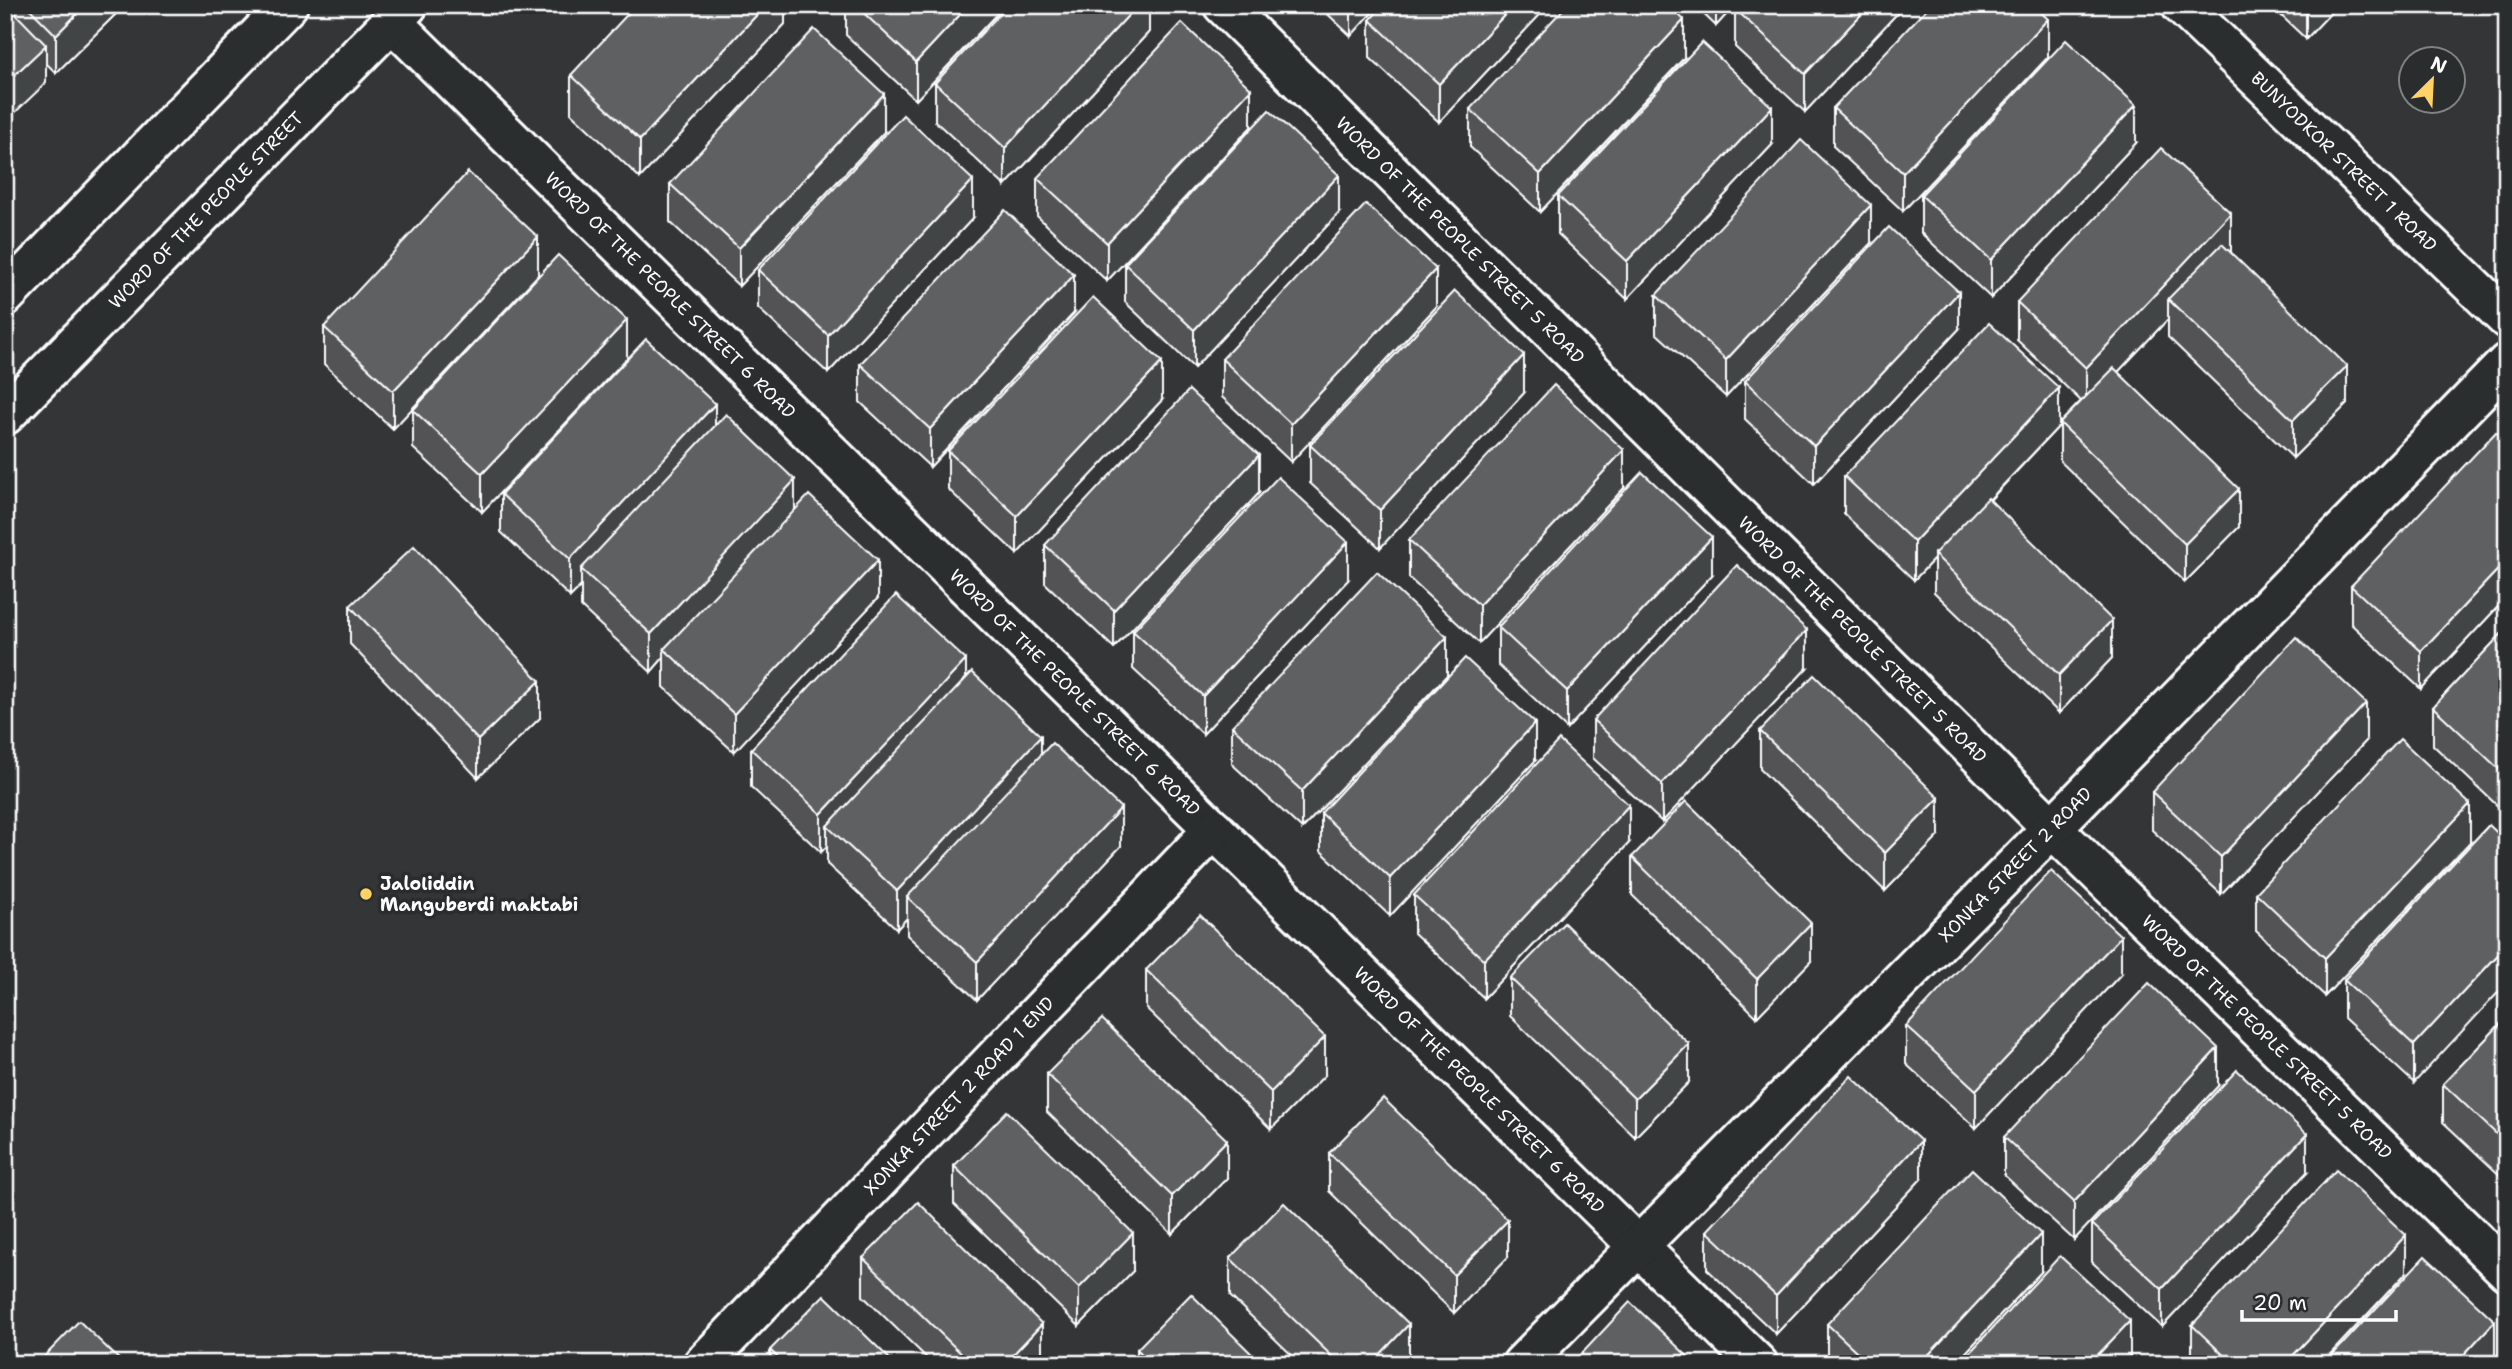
<svg xmlns="http://www.w3.org/2000/svg" width="2512" height="1369" font-family="'Shantell Sans',sans-serif">
	<style>
		.lines { fill: none; stroke-linecap: round; stroke-linejoin: round }
		.minor-casing { stroke: #fff; stroke-width: 44 }
		.primary-casing { stroke: #fff; stroke-width: 44 }
		.minor { stroke: #2a2d2e; stroke-width: 38 }
		.primary { stroke: #2a2d2e; stroke-width: 38 }
		.wall { fill: #525354; stroke: #fff; stroke-width: 2 }
		.shaded-wall { fill: #424445; stroke: #fff; stroke-width: 2 }
		.building { fill: #5f6162; stroke: #fff; stroke-width: 2 }
		.poi-dot { fill: #ffd166; stroke: #2a2d2e; stroke-width: 2.5 }
		.labels { text-anchor: middle; dominant-baseline: central; stroke-width: 7; stroke-linejoin: round; paint-order: stroke }
		.street-label { font-size: 18px; fill: #fff; stroke: #2a2d2e }
		.poi-label { font-size: 18px; font-weight: bold; fill: #fff; stroke: #2a2d2e; text-anchor: start }
	</style>
	<rect width="100%" height="100%" fill="#333536"/>
	<filter id="ink" filterUnits="userSpaceOnUse"><feTurbulence type="fractalNoise" baseFrequency=".0143" numOctaves="2"/><feDisplacementMap in="SourceGraphic" scale="14" xChannelSelector="R" yChannelSelector="G"/><feConvolveMatrix kernelMatrix="1 2 1 2 8 2 1 2 1" color-interpolation-filters="sRGB"/></filter>
	<g filter="url(#ink)">
		<g class="lines">
			<g class="minor-casing">
				<g id="minor">
					<path id="s1" d="M 1223,5 L 2052,828 L 2507,1271"/>
					<path id="s2" d="M 2181,5 L 2507,319"/>
					<path id="s3" d="M 392,22 L 1758,1364"/>
					<path id="s4" d="M 703,1364 L 1214,829"/>
					<path id="s5" d="M 1522,1364 L 2052,828 L 2507,363"/>
				</g>
			</g>
			<g class="primary-casing">
				<g id="primary">
					<path d="M 5,296 L 288,5"/>
					<path id="s6" d="M 5,415 L 408,5"/>
				</g>
			</g>
			<use href="#minor" class="minor"/>
			<use href="#primary" class="primary"/>
		</g>
		<g class="wall">
			<path d="M 5,5 L 125,5 L 56,73 L 46,63 L 46,83 Z"/>
			<path d="M 785,5 L 785,24 L 640,178 L 571,113 L 571,75 Z"/>
			<path d="M 846,5 L 1005,5 L 916,100 L 846,35 Z"/>
			<path d="M 1149,5 L 1149,32 L 1005,186 L 935,121 L 935,83 Z"/>
			<path d="M 1318,5 L 1379,5 L 1351,36 Z"/>
			<path d="M 1549,5 L 1439,122 L 1370,58 L 1370,20 Z"/>
			<path d="M 1694,5 L 1735,5 L 1716,26 Z"/>
			<path d="M 1738,5 L 1905,5 L 1805,112 L 1735,47 L 1735,9 Z"/>
			<path d="M 2270,5 L 2338,5 L 2306,39 Z"/>
			<path d="M 2048,57 L 1903,211 L 1833,146 L 1833,108 Z"/>
			<path d="M 1684,58 L 1540,212 L 1470,147 L 1470,109 Z"/>
			<path d="M 1251,127 L 1107,281 L 1037,216 L 1037,178 Z"/>
			<path d="M 884,132 L 739,286 L 670,222 L 670,184 Z"/>
			<path d="M 2136,143 L 1991,298 L 1921,233 L 1921,195 Z"/>
			<path d="M 1772,145 L 1627,299 L 1558,234 L 1558,196 Z"/>
			<path d="M 1339,213 L 1194,368 L 1125,302 L 1125,264 Z"/>
			<path d="M 973,218 L 828,373 L 758,308 L 758,270 Z"/>
			<path d="M 1871,243 L 1726,397 L 1656,333 L 1656,295 Z"/>
			<path d="M 2231,251 L 2231,252 L 2347,404 L 2293,458 L 2168,337 L 2168,319 L 2118,372 L 2239,527 L 2185,582 L 2060,461 L 2060,423 L 2081,401 L 2017,340 L 2017,302 Z"/>
			<path d="M 538,275 L 393,429 L 324,364 L 324,327 Z"/>
			<path d="M 1436,307 L 1291,462 L 1222,397 L 1222,359 Z"/>
			<path d="M 1074,313 L 930,467 L 860,402 L 860,364 Z"/>
			<path d="M 1959,329 L 1814,484 L 1745,419 L 1745,381 Z"/>
			<path d="M 627,358 L 482,512 L 413,448 L 413,410 Z"/>
			<path d="M 1524,393 L 1380,548 L 1310,483 L 1310,445 Z"/>
			<path d="M 1162,400 L 1017,554 L 948,489 L 948,451 Z"/>
			<path d="M 715,426 L 878,598 L 734,752 L 664,687 L 664,657 L 651,672 L 581,607 L 581,586 L 570,597 L 501,532 L 501,494 Z"/>
			<path d="M 2059,426 L 1990,500 L 2112,658 L 2059,713 L 1934,592 L 1934,559 L 1914,580 L 1844,514 L 1844,476 Z"/>
			<path d="M 2507,442 L 2507,597 L 2421,689 L 2351,624 L 2351,586 Z"/>
			<path d="M 1624,488 L 1479,643 L 1409,578 L 1409,540 Z"/>
			<path d="M 1259,493 L 1114,648 L 1045,583 L 1045,545 Z"/>
			<path d="M 1712,575 L 1567,729 L 1498,665 L 1498,627 Z"/>
			<path d="M 1348,580 L 1203,734 L 1133,669 L 1133,631 Z"/>
			<path d="M 350,606 L 540,718 L 478,778 L 350,644 Z"/>
			<path d="M 2507,628 L 2507,805 L 2502,810 L 2433,745 L 2433,707 Z"/>
			<path d="M 1807,668 L 1662,822 L 1593,758 L 1593,720 Z"/>
			<path d="M 1447,675 L 1302,829 L 1232,764 L 1232,726 Z"/>
			<path d="M 966,678 L 1041,754 L 1121,846 L 977,1000 L 907,935 L 907,918 L 897,929 L 827,864 L 827,846 L 821,852 L 751,787 L 751,749 Z"/>
			<path d="M 1760,731 L 1939,836 L 1885,891 L 1760,769 Z"/>
			<path d="M 2366,741 L 2221,894 L 2152,830 L 2152,792 Z"/>
			<path d="M 1535,761 L 1390,916 L 1321,851 L 1321,813 Z"/>
			<path d="M 2489,825 L 2414,1083 L 2344,1018 L 2344,980 Z"/>
			<path d="M 2470,842 L 2325,996 L 2256,931 L 2256,893 Z"/>
			<path d="M 1629,843 L 1484,998 L 1414,933 L 1414,895 Z"/>
			<path d="M 1632,857 L 1811,961 L 1757,1017 L 1632,895 Z"/>
			<path d="M 1146,970 L 1325,1075 L 1271,1129 L 1146,1008 Z"/>
			<path d="M 2121,974 L 1976,1128 L 1906,1064 L 1906,1026 Z"/>
			<path d="M 1510,978 L 1689,1082 L 1635,1137 L 1510,1016 Z"/>
			<path d="M 2507,1017 L 2507,1182 L 2443,1122 L 2443,1084 Z"/>
			<path d="M 1047,1074 L 1227,1178 L 1172,1234 L 1047,1112 Z"/>
			<path d="M 2218,1086 L 2074,1240 L 2004,1175 L 2004,1137 Z"/>
			<path d="M 1329,1153 L 1508,1257 L 1454,1313 L 1329,1191 Z"/>
			<path d="M 954,1166 L 1133,1271 L 1079,1326 L 954,1204 Z"/>
			<path d="M 2307,1172 L 2162,1327 L 2092,1262 L 2092,1224 Z"/>
			<path d="M 1921,1179 L 1776,1334 L 1707,1269 L 1707,1231 Z"/>
			<path d="M 863,1258 L 1042,1362 L 1041,1364 L 933,1364 L 863,1296 Z"/>
			<path d="M 1230,1258 L 1409,1362 L 1407,1364 L 1301,1364 L 1230,1296 Z"/>
			<path d="M 2041,1272 L 1955,1364 L 1829,1364 L 1827,1362 L 1827,1324 Z"/>
			<path d="M 2406,1273 L 2321,1364 L 2193,1364 L 2192,1363 L 2192,1325 Z"/>
			<path d="M 1137,1349 L 1262,1364 L 1137,1364 Z"/>
			<path d="M 770,1350 L 895,1364 L 770,1364 Z"/>
		</g>
		<g class="shaded-wall">
			<path d="M 86,5 L 125,5 L 56,73 L 56,35 Z"/>
			<path d="M 766,5 L 785,5 L 785,24 L 640,178 L 640,140 Z"/>
			<path d="M 969,5 L 1005,5 L 916,100 L 916,62 Z"/>
			<path d="M 1138,5 L 1149,5 L 1149,32 L 1005,186 L 1005,148 Z"/>
			<path d="M 1351,5 L 1379,5 L 1351,36 Z"/>
			<path d="M 1514,5 L 1549,5 L 1439,122 L 1439,84 Z"/>
			<path d="M 1716,5 L 1735,5 L 1716,26 Z"/>
			<path d="M 1870,5 L 1905,5 L 1805,112 L 1805,74 Z"/>
			<path d="M 2306,5 L 2338,5 L 2306,39 Z"/>
			<path d="M 2048,19 L 2048,57 L 1903,211 L 1903,173 Z"/>
			<path d="M 1684,20 L 1684,58 L 1540,212 L 1540,174 Z"/>
			<path d="M 46,45 L 46,83 L 5,122 L 5,84 Z"/>
			<path d="M 1251,89 L 1251,127 L 1107,281 L 1107,243 Z"/>
			<path d="M 884,94 L 884,132 L 739,286 L 739,248 Z"/>
			<path d="M 2136,105 L 2136,143 L 1991,298 L 1991,260 Z"/>
			<path d="M 1772,107 L 1772,145 L 1627,299 L 1627,261 Z"/>
			<path d="M 1339,175 L 1339,213 L 1194,368 L 1194,330 Z"/>
			<path d="M 973,180 L 973,218 L 828,373 L 828,335 Z"/>
			<path d="M 1871,205 L 1871,243 L 1726,397 L 1726,360 Z"/>
			<path d="M 2231,213 L 2231,251 L 2178,308 L 2168,299 L 2168,319 L 2086,406 L 2086,368 Z"/>
			<path d="M 538,237 L 538,275 L 393,429 L 393,391 Z"/>
			<path d="M 1436,269 L 1436,307 L 1291,462 L 1291,424 Z"/>
			<path d="M 1074,275 L 1074,313 L 930,467 L 930,429 Z"/>
			<path d="M 1959,292 L 1959,329 L 1814,484 L 1814,446 Z"/>
			<path d="M 627,320 L 627,358 L 482,512 L 482,474 Z"/>
			<path d="M 1524,355 L 1524,393 L 1380,548 L 1380,510 Z"/>
			<path d="M 1162,362 L 1162,400 L 1017,554 L 1017,516 Z"/>
			<path d="M 2347,366 L 2347,404 L 2293,458 L 2293,420 Z"/>
			<path d="M 2059,388 L 2059,426 L 1936,556 L 1934,554 L 1934,559 L 1914,580 L 1914,542 Z"/>
			<path d="M 715,404 L 715,442 L 581,569 L 581,586 L 570,597 L 570,559 Z"/>
			<path d="M 1624,450 L 1624,488 L 1479,643 L 1479,605 Z"/>
			<path d="M 1259,455 L 1259,493 L 1114,648 L 1114,610 Z"/>
			<path d="M 795,480 L 795,518 L 664,649 L 664,657 L 651,672 L 651,634 Z"/>
			<path d="M 2239,489 L 2239,527 L 2185,582 L 2185,544 Z"/>
			<path d="M 1712,537 L 1712,575 L 1567,729 L 1567,691 Z"/>
			<path d="M 1348,542 L 1348,580 L 1203,734 L 1203,696 Z"/>
			<path d="M 878,560 L 878,598 L 734,752 L 734,714 Z"/>
			<path d="M 2507,560 L 2507,597 L 2421,689 L 2421,651 Z"/>
			<path d="M 2112,620 L 2112,658 L 2059,713 L 2059,675 Z"/>
			<path d="M 1807,630 L 1807,668 L 1662,822 L 1662,784 Z"/>
			<path d="M 1447,637 L 1447,675 L 1302,829 L 1302,791 Z"/>
			<path d="M 966,660 L 966,698 L 827,826 L 827,846 L 821,852 L 821,814 Z"/>
			<path d="M 540,681 L 540,718 L 478,778 L 478,740 Z"/>
			<path d="M 2366,703 L 2366,741 L 2221,894 L 2221,857 Z"/>
			<path d="M 1535,723 L 1535,761 L 1390,916 L 1390,878 Z"/>
			<path d="M 1041,736 L 1041,774 L 907,897 L 907,918 L 897,929 L 897,891 Z"/>
			<path d="M 2507,767 L 2507,805 L 2502,810 L 2502,772 Z"/>
			<path d="M 1939,798 L 1939,836 L 1885,891 L 1885,853 Z"/>
			<path d="M 2470,804 L 2470,842 L 2325,996 L 2325,958 Z"/>
			<path d="M 1629,805 L 1629,843 L 1484,998 L 1484,960 Z"/>
			<path d="M 1121,808 L 1121,846 L 977,1000 L 977,962 Z"/>
			<path d="M 1811,923 L 1811,961 L 1757,1017 L 1757,979 Z"/>
			<path d="M 2121,936 L 2121,974 L 1976,1128 L 1976,1090 Z"/>
			<path d="M 2507,945 L 2507,983 L 2414,1083 L 2414,1045 Z"/>
			<path d="M 1325,1037 L 1325,1075 L 1271,1129 L 1271,1092 Z"/>
			<path d="M 1689,1044 L 1689,1082 L 1635,1137 L 1635,1099 Z"/>
			<path d="M 2218,1048 L 2218,1086 L 2074,1240 L 2074,1202 Z"/>
			<path d="M 2307,1134 L 2307,1172 L 2162,1327 L 2162,1289 Z"/>
			<path d="M 1227,1140 L 1227,1178 L 1172,1234 L 1172,1196 Z"/>
			<path d="M 1921,1141 L 1921,1179 L 1776,1334 L 1776,1296 Z"/>
			<path d="M 1508,1220 L 1508,1257 L 1454,1313 L 1454,1275 Z"/>
			<path d="M 1133,1233 L 1133,1271 L 1079,1326 L 1079,1288 Z"/>
			<path d="M 2041,1234 L 2041,1272 L 1955,1364 L 1920,1364 Z"/>
			<path d="M 2406,1235 L 2406,1273 L 2321,1364 L 2285,1364 Z"/>
			<path d="M 2130,1321 L 2130,1359 L 2125,1364 L 2089,1364 Z"/>
			<path d="M 2495,1321 L 2495,1359 L 2490,1364 L 2455,1364 Z"/>
			<path d="M 1042,1324 L 1042,1362 L 1041,1364 L 1004,1364 Z"/>
			<path d="M 1409,1324 L 1409,1362 L 1407,1364 L 1371,1364 Z"/>
		</g>
		<g class="building">
			<path d="M 5,5 L 7,5 L 46,45 L 5,84 Z"/>
			<path d="M 26,5 L 86,5 L 56,35 Z"/>
			<path d="M 636,5 L 766,5 L 640,140 L 571,75 Z"/>
			<path d="M 855,5 L 969,5 L 916,62 Z"/>
			<path d="M 1008,5 L 1138,5 L 1005,148 L 935,83 Z"/>
			<path d="M 1383,5 L 1514,5 L 1439,84 L 1370,20 Z"/>
			<path d="M 1567,5 L 1669,5 L 1684,20 L 1540,174 L 1470,109 Z"/>
			<path d="M 1738,5 L 1870,5 L 1805,74 L 1735,9 Z"/>
			<path d="M 1930,5 L 2033,5 L 2048,19 L 1903,173 L 1833,108 Z"/>
			<path d="M 1182,23 L 1251,89 L 1107,243 L 1037,178 Z"/>
			<path d="M 814,29 L 884,94 L 739,248 L 670,184 Z"/>
			<path d="M 2066,40 L 2136,105 L 1991,260 L 1921,195 Z"/>
			<path d="M 1702,42 L 1772,107 L 1627,261 L 1558,196 Z"/>
			<path d="M 1269,110 L 1339,175 L 1194,330 L 1125,264 Z"/>
			<path d="M 903,115 L 973,180 L 828,335 L 758,270 Z"/>
			<path d="M 1801,140 L 1871,205 L 1726,360 L 1656,295 Z"/>
			<path d="M 2161,148 L 2231,213 L 2086,368 L 2017,302 Z"/>
			<path d="M 468,172 L 538,237 L 393,391 L 324,327 Z"/>
			<path d="M 1366,204 L 1436,269 L 1291,424 L 1222,359 Z"/>
			<path d="M 1005,210 L 1074,275 L 930,429 L 860,364 Z"/>
			<path d="M 1889,227 L 1959,292 L 1814,446 L 1745,381 Z"/>
			<path d="M 2222,244 L 2347,366 L 2293,420 L 2168,299 Z"/>
			<path d="M 558,255 L 627,320 L 482,474 L 413,410 Z"/>
			<path d="M 1455,291 L 1524,355 L 1380,510 L 1310,445 Z"/>
			<path d="M 1093,297 L 1162,362 L 1017,516 L 948,451 Z"/>
			<path d="M 1989,323 L 2059,388 L 1914,542 L 1844,476 Z"/>
			<path d="M 646,339 L 715,404 L 570,559 L 501,494 Z"/>
			<path d="M 2114,368 L 2239,489 L 2185,544 L 2060,423 Z"/>
			<path d="M 1554,385 L 1624,450 L 1479,605 L 1409,540 Z"/>
			<path d="M 1189,390 L 1259,455 L 1114,610 L 1045,545 Z"/>
			<path d="M 726,414 L 795,480 L 651,634 L 581,569 Z"/>
			<path d="M 2496,432 L 2507,442 L 2507,560 L 2421,651 L 2351,586 Z"/>
			<path d="M 1642,472 L 1712,537 L 1567,691 L 1498,627 Z"/>
			<path d="M 1278,477 L 1348,542 L 1203,696 L 1133,631 Z"/>
			<path d="M 809,495 L 878,560 L 734,714 L 664,649 Z"/>
			<path d="M 1988,498 L 2112,620 L 2059,675 L 1934,554 Z"/>
			<path d="M 414,546 L 540,681 L 478,740 L 350,606 Z"/>
			<path d="M 1737,565 L 1807,630 L 1662,784 L 1593,720 Z"/>
			<path d="M 1377,572 L 1447,637 L 1302,791 L 1232,726 Z"/>
			<path d="M 896,595 L 966,660 L 821,814 L 751,749 Z"/>
			<path d="M 2507,628 L 2507,767 L 2502,772 L 2433,707 Z"/>
			<path d="M 2296,637 L 2366,703 L 2221,857 L 2152,792 Z"/>
			<path d="M 1465,658 L 1535,723 L 1390,878 L 1321,813 Z"/>
			<path d="M 972,672 L 1041,736 L 897,891 L 827,826 Z"/>
			<path d="M 1814,675 L 1939,798 L 1885,853 L 1760,731 Z"/>
			<path d="M 2400,739 L 2470,804 L 2325,958 L 2256,893 Z"/>
			<path d="M 1559,740 L 1629,805 L 1484,960 L 1414,895 Z"/>
			<path d="M 1052,743 L 1121,808 L 977,962 L 907,897 Z"/>
			<path d="M 1686,801 L 1811,923 L 1757,979 L 1632,857 Z"/>
			<path d="M 2489,825 L 2507,842 L 2507,945 L 2414,1045 L 2344,980 Z"/>
			<path d="M 2051,871 L 2121,936 L 1976,1090 L 1906,1026 Z"/>
			<path d="M 1200,915 L 1325,1037 L 1271,1092 L 1146,970 Z"/>
			<path d="M 1564,923 L 1689,1044 L 1635,1099 L 1510,978 Z"/>
			<path d="M 2149,983 L 2218,1048 L 2074,1202 L 2004,1137 Z"/>
			<path d="M 2507,1017 L 2507,1144 L 2443,1084 Z"/>
			<path d="M 1102,1019 L 1227,1140 L 1172,1196 L 1047,1074 Z"/>
			<path d="M 2237,1070 L 2307,1134 L 2162,1289 L 2092,1224 Z"/>
			<path d="M 1851,1076 L 1921,1141 L 1776,1296 L 1707,1231 Z"/>
			<path d="M 1383,1098 L 1508,1220 L 1454,1275 L 1329,1153 Z"/>
			<path d="M 1007,1111 L 1133,1233 L 1079,1288 L 954,1166 Z"/>
			<path d="M 1972,1169 L 2041,1234 L 1920,1364 L 1870,1364 L 1827,1324 Z"/>
			<path d="M 2336,1170 L 2406,1235 L 2285,1364 L 2233,1364 L 2192,1325 Z"/>
			<path d="M 918,1202 L 1042,1324 L 1004,1364 L 972,1364 L 863,1258 Z"/>
			<path d="M 1284,1203 L 1409,1324 L 1371,1364 L 1340,1364 L 1230,1258 Z"/>
			<path d="M 2060,1256 L 2130,1321 L 2089,1364 L 1959,1364 Z"/>
			<path d="M 2425,1256 L 2495,1321 L 2455,1364 L 2324,1364 Z"/>
			<path d="M 1191,1294 L 1262,1364 L 1151,1364 L 1137,1349 Z"/>
			<path d="M 824,1295 L 895,1364 L 784,1364 L 770,1350 Z"/>
			<path d="M 1630,1302 L 1696,1364 L 1572,1364 Z"/>
			<path d="M 79,1321 L 124,1364 L 45,1364 L 41,1360 Z"/>
			<path d="M 2160,1356 L 2167,1364 L 2153,1364 Z"/>
		</g>
	</g>
	<circle class="poi-dot" cx="366" cy="894" r="7"/>
	<g class="labels">
		<g class="street-label">
			<text stroke="none"><textPath href="#s2" startOffset="226">BUNYODKOR STREET 1 ROAD</textPath></text>
			<text stroke="none"><textPath href="#s6" startOffset="287">WORD OF THE PEOPLE STREET</textPath></text>
			<text stroke="none"><textPath href="#s1" startOffset="334">WORD OF THE PEOPLE STREET 5 ROAD</textPath></text>
			<text stroke="none"><textPath href="#s3" startOffset="390">WORD OF THE PEOPLE STREET 6 ROAD</textPath></text>
			<text stroke="none"><textPath href="#s1" startOffset="901">WORD OF THE PEOPLE STREET 5 ROAD</textPath></text>
			<text stroke="none"><textPath href="#s3" startOffset="957">WORD OF THE PEOPLE STREET 6 ROAD</textPath></text>
			<text stroke="none"><textPath href="#s5" startOffset="702">XONKA STREET 2 ROAD</textPath></text>
			<text stroke="none"><textPath href="#s1" startOffset="1468">WORD OF THE PEOPLE STREET 5 ROAD</textPath></text>
			<text stroke="none"><textPath href="#s3" startOffset="1524">WORD OF THE PEOPLE STREET 6 ROAD</textPath></text>
			<text stroke="none"><textPath href="#s4" startOffset="371">XONKA STREET 2 ROAD 1 END</textPath></text>
		</g>
		<g class="poi-label">
			<text x="380" y="884">Jaloliddin<tspan x="380" dy="21">Manguberdi maktabi</tspan></text>
		</g>
	</g>
	<rect width="2512" height="1369" fill="none" stroke="#2a2d2e" stroke-width="28"/>
	<rect x="14" y="14" width="2484" height="1341" fill="none" stroke="#fff" stroke-width="2.5" filter="url(#ink)"/>
	<g transform="translate(2432 80) rotate(24)"><circle r="33" fill="#2a2d2e" stroke="#7f8182" stroke-width="2"/>
	<path d="M0-5L12 26L0 18L-12 26Z" fill="#ffd166"/>
	<text y="-10" font-size="19" font-weight="bold" text-anchor="middle" fill="#ffffff">N</text>
	</g>
	<path d="M2242 1310v10h154v-10" fill="none" stroke="#ffffff" stroke-width="3.5"/>
	<text x="2253" y="1310" font-size="21" fill="#ffffff" stroke="#2a2d2e" stroke-width="5" paint-order="stroke">20 m</text>
</svg>
